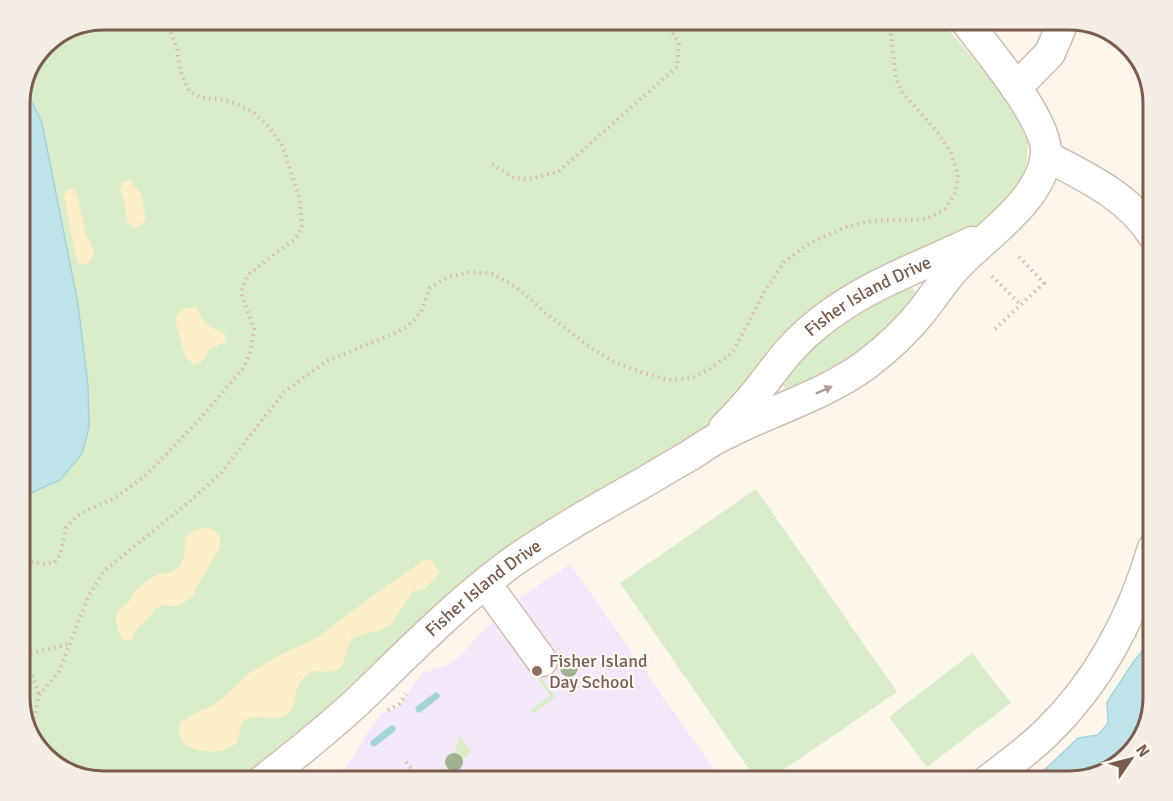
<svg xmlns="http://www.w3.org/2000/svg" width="1173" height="801" font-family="Signika,sans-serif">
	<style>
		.education { fill: #f3e8fa }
		.green { fill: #d8ecc9 }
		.sand { fill: #fcefc7 }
		.water { fill: #bfe3e8; stroke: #a5d3da; stroke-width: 1.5 }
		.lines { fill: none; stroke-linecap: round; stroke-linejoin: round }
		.stream { stroke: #a5d3da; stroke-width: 7 }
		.minor-casing { stroke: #d1beb0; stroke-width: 33 }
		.path { stroke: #d9b8a5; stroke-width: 4; stroke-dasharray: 1.5 4.5; stroke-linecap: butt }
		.minor { stroke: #fff; stroke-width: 30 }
		.tree { fill: #a0b28e }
		.oneway { fill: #af9d94 }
		.education-dot { fill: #8d6e63; stroke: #fffaf3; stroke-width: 2 }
		.labels { text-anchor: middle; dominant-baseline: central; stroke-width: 4.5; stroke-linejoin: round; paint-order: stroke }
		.street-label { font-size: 18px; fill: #7a5c4d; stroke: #fffaf3 }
		.education-label { font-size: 18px; fill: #785e54; stroke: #fffaf3; text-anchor: start }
		.rim { fill: none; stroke: #7a5c4d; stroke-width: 3 }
	</style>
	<rect width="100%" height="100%" fill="#fdf6ec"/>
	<path class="education" d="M 570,564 L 722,781 L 329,781 L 341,773 L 350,762 L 366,735 L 382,714 L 391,711 L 399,706 L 422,673 L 445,666 L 458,658 L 496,617 L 525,594 Z"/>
	<g class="green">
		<path d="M 104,20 L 940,20 L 1000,89 L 1016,113 L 1028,139 L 1027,161 L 1021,183 L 1014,198 L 967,239 L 864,287 L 736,407 L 260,765 L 233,781 L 104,781 L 57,767 L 31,739 L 20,702 L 20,99 L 45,44 Z"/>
		<path d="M 902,286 L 911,286 L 918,297 L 903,325 L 798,396 L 785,389 L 781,378 L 814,339 Z"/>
		<path d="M 756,489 L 897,692 L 767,781 L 757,781 L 620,583 Z"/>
		<path d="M 972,653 L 1011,703 L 927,767 L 889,717 Z"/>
		<path d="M 540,677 L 556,697 L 533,714 L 530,710 L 550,695 L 538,679 Z"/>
		<path d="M 459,735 L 472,752 L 449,769 L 445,763 C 454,758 458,746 459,735 Z"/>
	</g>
	<g class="sand">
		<path d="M 130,180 L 141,194 L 146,219 L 141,225 L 134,228 L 127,222 L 125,204 L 120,189 L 123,182 Z"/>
		<path d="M 73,189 L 77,195 L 86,235 L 95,252 L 92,259 L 86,265 L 79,264 L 76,257 L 64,197 L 66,190 Z"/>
		<path d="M 196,307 C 203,323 209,328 225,333 L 226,341 L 209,350 L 204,360 L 194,365 L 185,356 L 175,319 L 181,309 Z"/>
		<path d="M 202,528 L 213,529 L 220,537 L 220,547 L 196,588 L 194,595 L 181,605 L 172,606 L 165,605 L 156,608 L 145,622 L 137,629 L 132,639 L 123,640 L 118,631 L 116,620 L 117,611 L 130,601 L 135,591 L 146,582 L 158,574 L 169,573 L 180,566 L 184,558 L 185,538 L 192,532 Z"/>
		<path d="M 424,560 L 431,560 L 440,573 L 425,588 L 413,592 L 391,624 L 378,631 L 364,634 L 351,639 C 339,666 350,674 313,671 C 308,675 302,678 299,684 C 294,693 297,707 287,714 C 272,724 256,711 242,722 L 237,743 C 231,746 226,750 219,751 C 205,753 181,750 179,732 C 179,729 180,726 180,723 L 192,715 L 213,705 L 225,696 L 248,674 L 280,655 L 318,637 L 370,598 Z"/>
	</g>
	<g class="water">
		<path d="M 25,87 L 42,123 L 78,304 L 88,385 L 89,427 L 82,454 L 60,480 L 20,498 L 20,99 Z"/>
		<path d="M 1153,643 L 1153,697 L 1139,744 L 1107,773 L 1069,781 L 1033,781 L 1078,738 L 1098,735 L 1108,723 L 1107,702 L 1134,661 L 1144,649 Z"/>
	</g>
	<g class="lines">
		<g class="stream">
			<path d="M 419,709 L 436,696"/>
			<path d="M 374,743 L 392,729"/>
		</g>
		<g class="minor-casing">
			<g id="minor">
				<path d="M 1016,88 L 1050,53 L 1064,20"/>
				<path d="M 1046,156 C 1086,177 1128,196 1153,235"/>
				<path id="s1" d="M 724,428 C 735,417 745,406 755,394 C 774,370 791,345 815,326 C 861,287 918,268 972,242"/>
				<path d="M 486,584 L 542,661"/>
				<path id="s2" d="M 262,781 C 294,756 327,730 357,702 C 407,654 455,604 511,563 C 555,532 602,506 648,480 C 661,472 675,464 689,456 C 697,451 705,445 714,440 C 764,412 821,398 867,364 C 888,348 907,330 923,310 C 936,293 948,274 963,260 C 992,232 1042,197 1046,155 C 1049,121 986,48 965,20"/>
				<path d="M 987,781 C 1008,765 1029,750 1048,731 C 1099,681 1133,616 1153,548"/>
			</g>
		</g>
		<g class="path">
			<path d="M 492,164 L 514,178 L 529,179 L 558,172 L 677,67 L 679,43 L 664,20"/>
			<path d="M 992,276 L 1021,305"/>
			<path d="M 995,329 L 1044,283 L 1016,254"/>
			<path d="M 20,558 L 27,561 L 44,564 L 55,562 L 60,555 L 66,528 L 77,516 L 92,508 L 115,498 L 145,476 L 201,418 L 244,367 L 251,350 L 254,329 L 241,293 L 248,275 L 274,254 L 294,240 L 302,228 L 300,200 L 282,145 L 268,126 L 252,111 L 235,103 L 220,99 L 201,98 L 189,91 L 180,71 L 177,48 L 165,20"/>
			<path d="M 20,648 L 25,655 L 39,695"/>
			<path d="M 25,655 L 69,644"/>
			<path d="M 388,710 L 399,704 L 406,694"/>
			<path d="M 30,736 L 39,695 L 59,672 L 88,597 L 104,571 L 189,502 L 221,473 L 284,392 L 327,361 L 393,334 L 408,326 L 421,312 L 430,288 L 448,277 L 470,272 L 493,274 L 509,283 L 525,294 L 544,312 L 594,350 L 613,361 L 634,370 L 669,380 L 691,378 L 711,368 L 732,353 L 765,291 L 784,262 L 810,243 L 846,227 L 871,221 L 926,219 L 944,210 L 956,192 L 958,175 L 951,153 L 938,133 L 902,92 L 896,79 L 890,26 L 888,20"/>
			<path d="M 406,762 L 418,777"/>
		</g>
		<use href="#minor" class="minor"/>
	</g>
	<g class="tree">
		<circle cx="569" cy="668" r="9"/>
		<circle cx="454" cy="762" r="9"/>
	</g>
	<defs><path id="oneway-solid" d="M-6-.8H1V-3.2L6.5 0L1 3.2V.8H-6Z" transform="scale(1.5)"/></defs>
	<use class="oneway" href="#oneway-solid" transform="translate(824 390) rotate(-24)"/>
	<circle class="education-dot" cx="537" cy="671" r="6"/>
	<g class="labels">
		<g class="street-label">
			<text stroke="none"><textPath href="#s1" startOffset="198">Fisher Island Drive</textPath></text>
			<text stroke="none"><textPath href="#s2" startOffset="294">Fisher Island Drive</textPath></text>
		</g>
		<g class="education-label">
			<text x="549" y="661">Fisher Island<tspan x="549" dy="21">Day School</tspan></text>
		</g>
	</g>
	<path d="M0 0H1173V801H0ZM104 30H1069A74 74 0 0 1 1143 104V697A74 74 0 0 1 1069 771H104A74 74 0 0 1 30 697V104A74 74 0 0 1 104 30Z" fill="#f4ede6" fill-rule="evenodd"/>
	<path class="rim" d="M104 30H1069A74 74 0 0 1 1143 104V697A74 74 0 0 1 1069 771H104A74 74 0 0 1 30 697V104A74 74 0 0 1 104 30Z"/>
	<g transform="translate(1131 759) rotate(55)" stroke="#fffaf3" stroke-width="4.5" paint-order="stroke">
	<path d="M0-4.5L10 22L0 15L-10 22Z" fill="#7a5c4d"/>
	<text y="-9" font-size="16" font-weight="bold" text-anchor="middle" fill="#7a5c4d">N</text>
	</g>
</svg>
